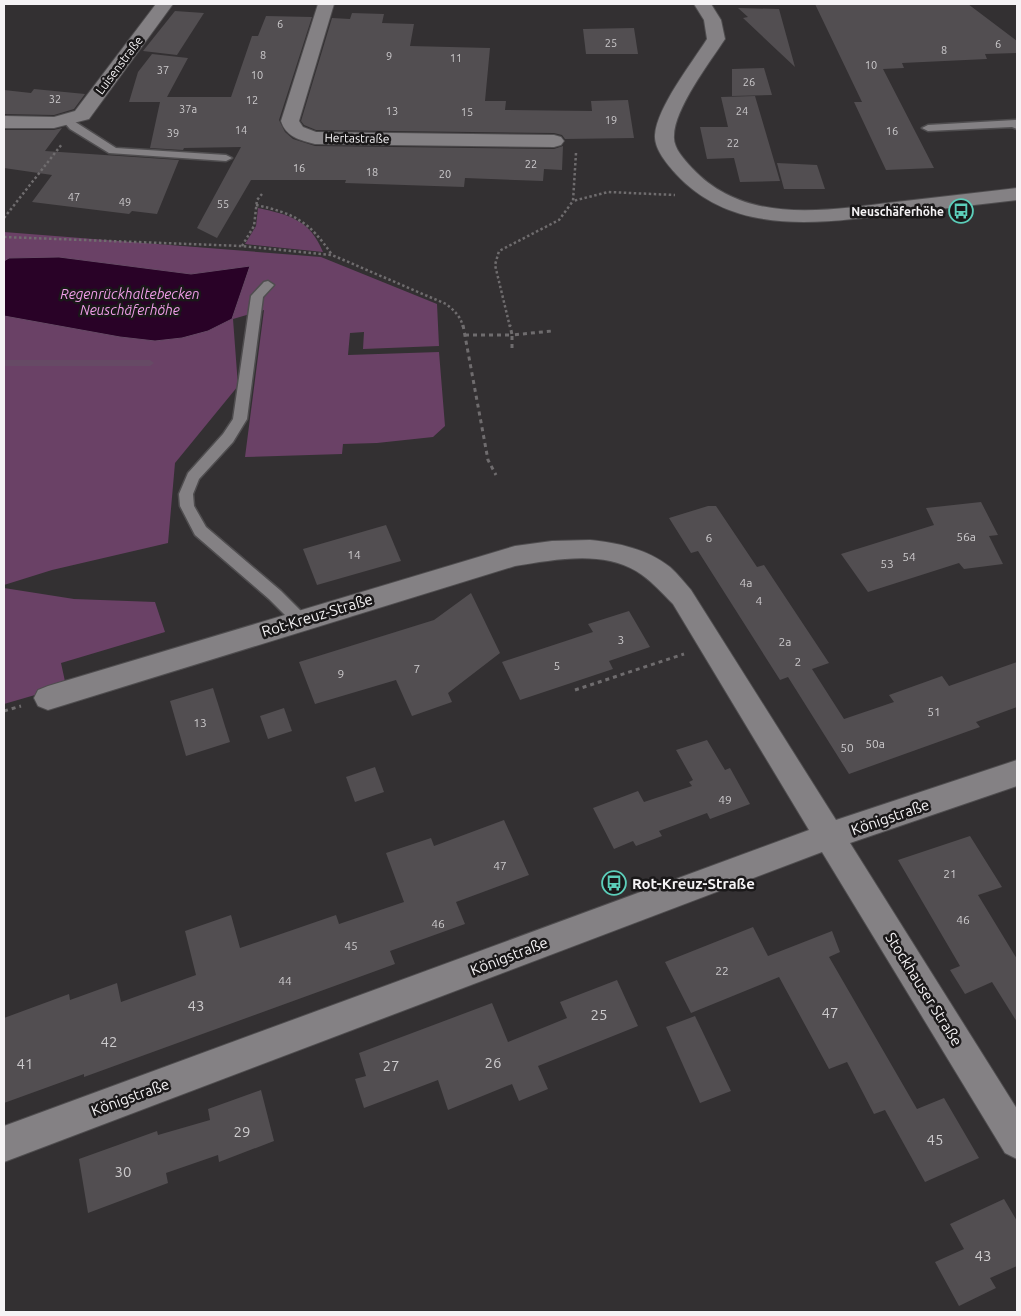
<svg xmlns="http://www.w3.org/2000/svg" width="1021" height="1316" font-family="Ubuntu,sans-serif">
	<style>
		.green { fill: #6a4166 }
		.water { fill: #290227; stroke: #664a65 }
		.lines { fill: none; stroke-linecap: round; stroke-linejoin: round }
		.stream { fill: #664a65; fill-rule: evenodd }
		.building { fill: #524e51 }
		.lane-casing { stroke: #4f4d4f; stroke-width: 3 }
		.street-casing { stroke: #4f4d4f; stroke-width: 2 }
		.path-far1 { stroke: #6f6c6e; stroke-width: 2.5; stroke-dasharray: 2.5 2.5; stroke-linecap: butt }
		.path { stroke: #6f6c6e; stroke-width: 3; stroke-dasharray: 4 4; stroke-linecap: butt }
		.lane { fill: #848184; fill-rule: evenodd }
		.street { fill: #848184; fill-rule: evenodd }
		.labels { text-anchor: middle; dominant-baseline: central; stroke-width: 5; stroke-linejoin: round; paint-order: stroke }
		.far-number-label { font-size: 11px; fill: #cccacc }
		.far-street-label { font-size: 12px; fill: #f5f3f5; stroke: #1a1819 }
		.far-poi-label { font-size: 12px; font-weight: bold; fill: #f5f3f5; stroke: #1a1819; text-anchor: end }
		.number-label { font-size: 12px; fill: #cccacc }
		.far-water-label { font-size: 14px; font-style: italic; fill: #ee9de7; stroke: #1a1819 }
		.street-label { font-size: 15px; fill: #f5f3f5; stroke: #1a1819 }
		.poi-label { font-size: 15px; font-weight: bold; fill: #f5f3f5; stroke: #1a1819; text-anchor: start }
		.near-number-label { font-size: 15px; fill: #cccacc }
	</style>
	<rect width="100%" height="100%" fill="#333032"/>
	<g class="green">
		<path d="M 258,208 C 290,215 310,220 323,252 L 245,244 L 256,226 Z"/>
		<path d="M 4,232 L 321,257 L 437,304 L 439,346 L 363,349 L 364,332 L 350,333 L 348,355 L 439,352 L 445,426 L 433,437 L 377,443 L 343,444 L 342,454 L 245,457 L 264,310 L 233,319 L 238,386 L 175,463 L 168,543 L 52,570 L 4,585 Z"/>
		<path d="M 4,588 L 74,599 L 155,602 L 165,632 L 61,663 L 66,686 L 4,704 Z"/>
	</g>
	<path class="water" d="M 59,257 L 191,274 L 250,266 L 232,319 L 208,331 L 182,338 L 155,341 L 120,337 L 4,316 L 4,261 L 9,258 Z"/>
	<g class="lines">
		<path class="stream" d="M 4,360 L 150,360 L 154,363 L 150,366 L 4,366 Z"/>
	</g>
	<g class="building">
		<path d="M 815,4 L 968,4 L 1017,41 L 1017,53 L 985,54 L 987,59 L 902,63 L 904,68 L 883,69 L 934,168 L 886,170 L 854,102 L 862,102 Z"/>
		<path d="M 738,8 L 779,9 L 795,67 L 743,18 L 748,17 Z"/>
		<path d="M 175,11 L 204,13 L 177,55 L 143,51 Z"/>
		<path d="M 352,13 L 384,14 L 382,23 L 414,24 L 410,46 L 490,48 L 485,101 L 506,101 L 505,110 L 592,111 L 591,101 L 628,100 L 634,138 L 565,139 L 562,135 L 554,133 L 316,130 L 304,125 L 301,121 L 332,18 L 350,19 Z"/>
		<path d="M 266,16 L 312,17 L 279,120 L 285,132 L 293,139 L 315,146 L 554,149 L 563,146 L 562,170 L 544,169 L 543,181 L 465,178 L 464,187 L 345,183 L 346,180 L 251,180 L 217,238 L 197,228 L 241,147 L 184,148 L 183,150 L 150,148 L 160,102 L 129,102 L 138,72 L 152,54 L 188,58 L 167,97 L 231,97 L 252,36 L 258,36 Z"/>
		<path d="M 634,28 L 638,54 L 586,54 L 583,29 Z"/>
		<path d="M 764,68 L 772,95 L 732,96 L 732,69 Z"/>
		<path d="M 34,89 L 85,94 L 74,109 L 54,115 L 4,114 L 4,90 L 31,93 Z"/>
		<path d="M 755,96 L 780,181 L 740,182 L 734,158 L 707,159 L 700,127 L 728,127 L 721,97 Z"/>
		<path d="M 62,128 L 45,151 L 179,160 L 157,214 L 132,211 L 129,214 L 32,202 L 52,175 L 4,168 L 4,130 L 54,130 Z"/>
		<path d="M 777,163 L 817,165 L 825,189 L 784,189 Z"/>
		<path d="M 981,502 L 998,535 L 989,536 L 1003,564 L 964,569 L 959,563 L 868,592 L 841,554 L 934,525 L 926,508 Z"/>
		<path d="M 708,506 L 716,506 L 757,567 L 764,565 L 829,663 L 812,669 L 844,719 L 894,702 L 889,695 L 942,676 L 949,686 L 1017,662 L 1017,707 L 976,722 L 980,727 L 849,774 L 788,677 L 780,680 L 698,551 L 691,553 L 669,518 Z"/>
		<path d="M 386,525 L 401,561 L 317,585 L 303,549 Z"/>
		<path d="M 471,593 L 500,653 L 448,693 L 452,702 L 412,716 L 396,680 L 315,704 L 299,662 L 434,620 Z"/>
		<path d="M 629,611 L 650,647 L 609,661 L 613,669 L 520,700 L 502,662 L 593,632 L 588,624 Z"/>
		<path d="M 213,688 L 230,742 L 186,756 L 170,701 Z"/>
		<path d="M 284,708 L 292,731 L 268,739 L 260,716 Z"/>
		<path d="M 707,740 L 725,770 L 730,768 L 750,804 L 710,819 L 707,813 L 659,831 L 662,836 L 636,846 L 633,841 L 614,849 L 593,808 L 638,791 L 644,802 L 692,786 L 689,782 L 693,780 L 676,750 Z"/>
		<path d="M 375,767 L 384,792 L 355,802 L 346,777 Z"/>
		<path d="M 504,820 L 529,875 L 456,902 L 465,924 L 390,951 L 395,964 L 84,1077 L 84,1074 L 4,1103 L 4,1018 L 69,994 L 70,1000 L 117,983 L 121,1002 L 196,975 L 185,931 L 231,915 L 240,948 L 336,915 L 339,924 L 404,902 L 386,853 L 431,838 L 434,846 Z"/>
		<path d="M 970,836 L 1002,887 L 978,895 L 1017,959 L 1017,1022 L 992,982 L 965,994 L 950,970 L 960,966 L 898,860 Z"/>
		<path d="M 753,927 L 768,956 L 832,931 L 840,952 L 829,957 L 917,1109 L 944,1098 L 979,1158 L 925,1182 L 885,1110 L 874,1114 L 847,1062 L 829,1069 L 779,977 L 691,1013 L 665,962 Z"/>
		<path d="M 617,980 L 638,1026 L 538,1066 L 548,1089 L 519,1101 L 512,1084 L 448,1110 L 438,1080 L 364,1108 L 355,1079 L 366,1076 L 359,1053 L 492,1003 L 508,1042 L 567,1018 L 560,1002 Z"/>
		<path d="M 695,1016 L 731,1091 L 700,1103 L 666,1027 Z"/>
		<path d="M 261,1090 L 274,1141 L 219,1162 L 218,1155 L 166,1173 L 168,1183 L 88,1213 L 79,1159 L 157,1131 L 158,1135 L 210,1120 L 208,1109 Z"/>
		<path d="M 1004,1199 L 1017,1221 L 1017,1266 L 990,1278 L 996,1288 L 959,1306 L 935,1262 L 964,1249 L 950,1224 Z"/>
	</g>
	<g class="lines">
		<g class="lane-casing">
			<g id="lane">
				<path d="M 69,118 L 116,148 L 226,155 L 232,158 L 226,161 L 109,153 L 70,129 L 63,121 Z"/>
				<path d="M 1015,120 L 1017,120 L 1017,129 L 1012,127 L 928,131 L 922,128 L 928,125 Z"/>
				<path d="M 268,281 L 274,285 L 263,297 L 247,419 L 233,442 L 199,479 L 193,494 L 194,506 L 206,527 L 281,591 L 306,616 L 308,620 L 306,624 L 300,626 L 294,624 L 269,599 L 195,535 L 180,506 L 179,494 L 188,473 L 223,434 L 233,419 L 251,296 L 264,282 Z"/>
			</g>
		</g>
		<g class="street-casing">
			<g id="street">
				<path d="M 156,4 L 173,4 L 89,119 L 54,128 L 4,128 L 4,116 L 54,117 L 75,111 Z"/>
				<path d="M 318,4 L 334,4 L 299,121 L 303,127 L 316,132 L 554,135 L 561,137 L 564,141 L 561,145 L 554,147 L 315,144 C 300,140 286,137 281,121 Z"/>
				<path d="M 694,4 L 711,4 L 721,20 L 725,39 C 710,62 674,109 674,136 C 673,148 684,159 692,168 C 746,226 827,210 896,202 C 937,197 977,193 1017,188 L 1017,200 C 977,205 937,209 897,214 C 821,223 734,237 676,174 C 667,164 654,149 655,135 C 657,107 692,63 707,39 L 704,20 Z"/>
				<path d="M 590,540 C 619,543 647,549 670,567 C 678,574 684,582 691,590 L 836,820 L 1017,760 L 1017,786 L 850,843 L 1017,1109 L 1017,1159 L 1005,1153 L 822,852 L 4,1162 L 4,1126 L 809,830 L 673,604 C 661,592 651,580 636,571 C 601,550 553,560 515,566 L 48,710 L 38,706 L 34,698 L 38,690 L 48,686 L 515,546 L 552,541 Z"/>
			</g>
		</g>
		<g class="path-far1">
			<path d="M 576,153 L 573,201 L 608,192 L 675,195"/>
			<path d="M 256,205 C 294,213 310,222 332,255"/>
			<path d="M 4,218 L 62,144"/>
			<path d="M 4,237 L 242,246 L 332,255 L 446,304 C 454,310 461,317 463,327"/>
			<path d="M 242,246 L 254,226 L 257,200 L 262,194"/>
			<path d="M 510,327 L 495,265 L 499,251 L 559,220 L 573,201"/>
		</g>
		<g class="path">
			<path d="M 463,325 L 488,460 L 496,475"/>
			<path d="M 465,335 L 512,335 L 510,325"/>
			<path d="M 512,348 L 512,335 L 552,331"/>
			<path d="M 575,690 L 684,654"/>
			<path d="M 4,711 L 21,706"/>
		</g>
		<use href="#lane" class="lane"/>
		<use href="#street" class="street"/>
	</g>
	<defs>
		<g id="bus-ring" transform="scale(1.25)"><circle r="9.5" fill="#1a1819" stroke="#5cceba" stroke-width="1.5"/><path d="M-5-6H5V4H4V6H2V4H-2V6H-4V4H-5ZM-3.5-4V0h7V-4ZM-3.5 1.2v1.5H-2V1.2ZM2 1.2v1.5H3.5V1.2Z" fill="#5cceba"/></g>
	</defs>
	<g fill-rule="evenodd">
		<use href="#bus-ring" x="961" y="211"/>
		<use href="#bus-ring" x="614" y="883"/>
	</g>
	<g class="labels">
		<g class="far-number-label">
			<text x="280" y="24">6</text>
			<text x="611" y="43">25</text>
			<text x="998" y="44">6</text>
			<text x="944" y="50">8</text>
			<text x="263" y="55">8</text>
			<text x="389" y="56">9</text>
			<text x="456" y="58">11</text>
			<text x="871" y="65">10</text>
			<text x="163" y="70">37</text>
			<text x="257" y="75">10</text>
			<text x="749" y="82">26</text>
			<text x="55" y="99">32</text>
			<text x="252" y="100">12</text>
			<text x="188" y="109">37a</text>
			<text x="392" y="111">13</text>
			<text x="742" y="111">24</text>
			<text x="467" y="112">15</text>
			<text x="611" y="120">19</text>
			<text x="241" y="130">14</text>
			<text x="892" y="131">16</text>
			<text x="173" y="133">39</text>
			<text x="733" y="143">22</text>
			<text x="531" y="164">22</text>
			<text x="299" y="168">16</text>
			<text x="372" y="172">18</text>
			<text x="445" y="174">20</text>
			<text x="74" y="197">47</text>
			<text x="125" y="202">49</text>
			<text x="223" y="204">55</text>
		</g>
		<g class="far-street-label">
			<text transform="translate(119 65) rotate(-53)">Luisenstraße</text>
			<text transform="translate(357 138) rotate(1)">Hertastraße</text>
		</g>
		<g class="far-poi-label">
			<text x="944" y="211">Neuschäferhöhe</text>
		</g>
		<g class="number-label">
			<text x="966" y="536">56a</text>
			<text x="709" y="537">6</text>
			<text x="354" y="554">14</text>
			<text x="909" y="556">54</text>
			<text x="887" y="563">53</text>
			<text x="746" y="582">4a</text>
			<text x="759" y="600">4</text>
			<text x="621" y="639">3</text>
			<text x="785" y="641">2a</text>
			<text x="798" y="661">2</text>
			<text x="557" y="665">5</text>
			<text x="417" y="668">7</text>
			<text x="341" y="673">9</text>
			<text x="934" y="711">51</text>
			<text x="200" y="722">13</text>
			<text x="875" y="743">50a</text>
			<text x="847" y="747">50</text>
			<text x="725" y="799">49</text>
			<text x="500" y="865">47</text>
			<text x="950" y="873">21</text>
			<text x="963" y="919">46</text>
			<text x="438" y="923">46</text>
			<text x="351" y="945">45</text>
			<text x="722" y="970">22</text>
			<text x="285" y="980">44</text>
		</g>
		<g class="far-water-label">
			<text x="130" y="294">Regenrückhaltebecken<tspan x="130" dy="16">Neuschäferhöhe</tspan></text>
		</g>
		<g class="street-label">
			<text transform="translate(317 615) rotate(-17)">Rot-Kreuz-Straße</text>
			<text transform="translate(890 817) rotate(-19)">Königstraße</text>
			<text transform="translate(509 956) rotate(-21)">Königstraße</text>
			<text transform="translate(924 989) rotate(58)">Stockhauser Straße</text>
			<text transform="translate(130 1097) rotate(-20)">Königstraße</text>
		</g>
		<g class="poi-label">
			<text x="632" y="883">Rot-Kreuz-Straße</text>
		</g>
		<g class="near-number-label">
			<text x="196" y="1005">43</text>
			<text x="830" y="1012">47</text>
			<text x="599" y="1014">25</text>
			<text x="109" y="1041">42</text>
			<text x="493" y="1062">26</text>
			<text x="25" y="1063">41</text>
			<text x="391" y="1065">27</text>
			<text x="242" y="1131">29</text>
			<text x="935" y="1139">45</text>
			<text x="123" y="1171">30</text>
			<text x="983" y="1255">43</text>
		</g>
	</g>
	<rect width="1021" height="1316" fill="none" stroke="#f5f3f5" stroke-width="10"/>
</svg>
